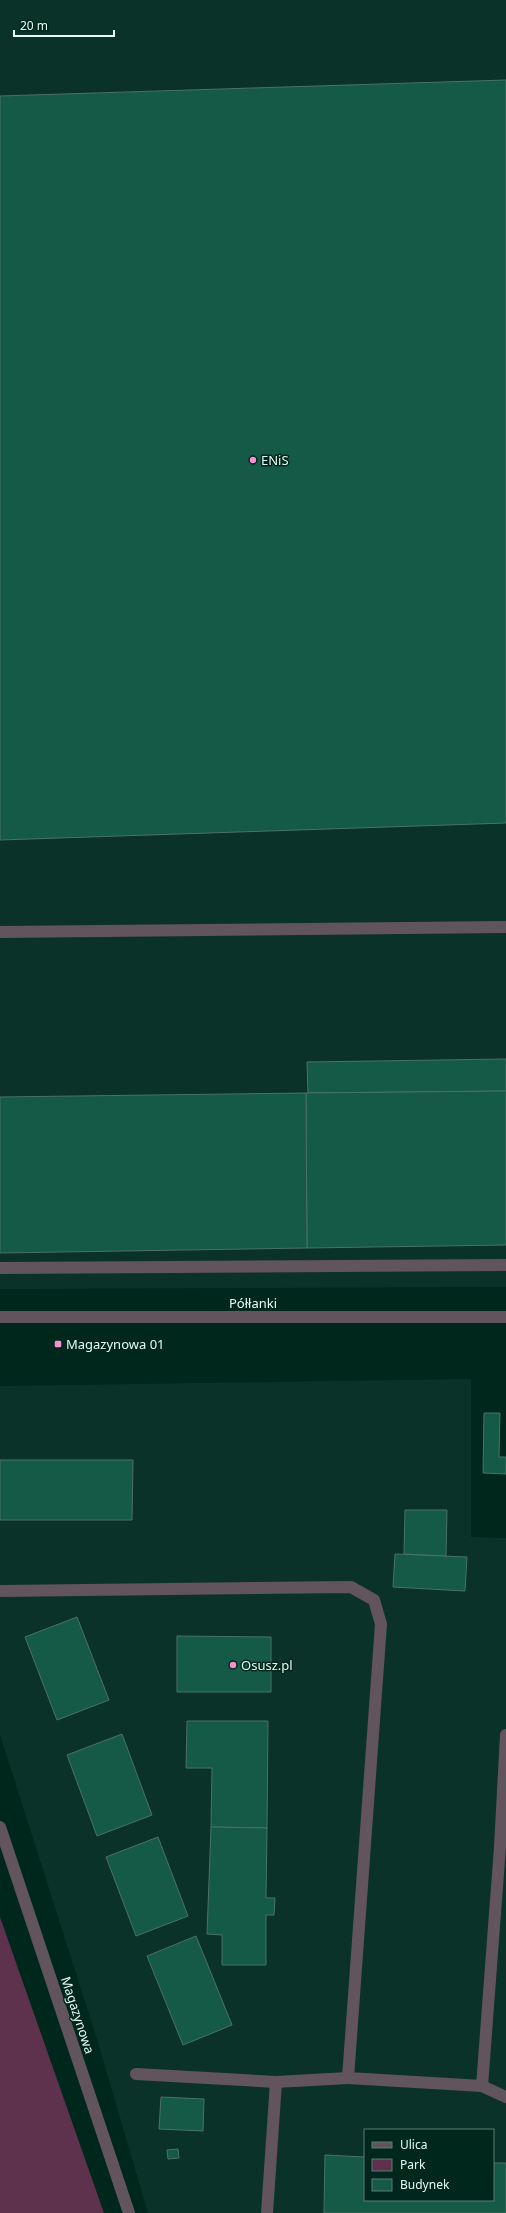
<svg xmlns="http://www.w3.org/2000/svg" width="506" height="2213" font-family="'Noto Sans',sans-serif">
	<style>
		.built { fill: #0b3228; fill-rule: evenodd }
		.green { fill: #5e314d }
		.building { fill: #155947; stroke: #4b7265 }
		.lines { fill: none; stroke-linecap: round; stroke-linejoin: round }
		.service { stroke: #62545c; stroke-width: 12 }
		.minor { stroke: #62545c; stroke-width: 12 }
		.tertiary { stroke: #62545c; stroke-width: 12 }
		.poi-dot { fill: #f790ce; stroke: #00271c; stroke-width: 1.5 }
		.labels { text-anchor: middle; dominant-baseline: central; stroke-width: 3; stroke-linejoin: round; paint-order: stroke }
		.poi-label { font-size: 13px; fill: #e5faf2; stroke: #00271c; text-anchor: start }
		.street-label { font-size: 13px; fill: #e5faf2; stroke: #00271c }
	</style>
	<rect width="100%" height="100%" fill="#00271c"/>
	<g class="built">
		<path d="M 0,0 L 506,0 L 506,1287 L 0,1289 Z"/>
		<path d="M 471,1379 L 471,1537 L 506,1538 L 506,2213 L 148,2213 L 96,2036 L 0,1735 L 0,1386 ZM 365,2130 L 493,2130 L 493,2200 L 365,2200 Z"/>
	</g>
	<path class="green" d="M 0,1917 L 104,2213 L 0,2213 Z"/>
	<g class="building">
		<path d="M 506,80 L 506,823 L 0,840 L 0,96 Z"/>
		<path d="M 506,1059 L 506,1091 L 308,1093 L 307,1062 Z"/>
		<path d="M 506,1091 L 506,1245 L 307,1248 L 306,1093 Z"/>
		<path d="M 306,1093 L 307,1248 L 0,1253 L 0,1097 Z"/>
		<path d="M 484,1413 L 500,1413 L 499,1457 L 506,1457 L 506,1474 L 483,1473 Z"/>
		<path d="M 0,1460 L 133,1460 L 132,1520 L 0,1520 Z"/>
		<path d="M 405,1510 L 447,1510 L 446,1556 L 404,1554 Z"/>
		<path d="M 395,1554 L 467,1557 L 465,1591 L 393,1587 Z"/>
		<path d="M 77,1617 L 109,1700 L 57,1720 L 25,1637 Z"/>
		<path d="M 177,1636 L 271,1637 L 271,1692 L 177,1692 Z"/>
		<path d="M 187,1721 L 268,1721 L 267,1828 L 211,1827 L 212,1768 L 186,1768 Z"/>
		<path d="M 122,1734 L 152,1815 L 97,1836 L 67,1755 Z"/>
		<path d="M 211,1827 L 267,1828 L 266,1898 L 275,1898 L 274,1915 L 266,1915 L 266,1965 L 222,1965 L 222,1935 L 207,1934 Z"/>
		<path d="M 158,1837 L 188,1916 L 136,1936 L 106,1857 Z"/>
		<path d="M 196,1936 L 232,2025 L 183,2045 L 147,1956 Z"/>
		<path d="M 161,2097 L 204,2099 L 203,2131 L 159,2129 Z"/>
		<path d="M 178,2149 L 179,2158 L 168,2159 L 167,2150 Z"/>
		<path d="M 325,2155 L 365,2157 L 365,2200 L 493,2200 L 493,2163 L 506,2163 L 506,2213 L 324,2213 Z"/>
	</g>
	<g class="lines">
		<g class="service">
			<path d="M 0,932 L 506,927"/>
			<path d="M 0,1268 L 506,1265"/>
			<path d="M 0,1591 L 351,1587 L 374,1600 L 381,1624 L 348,2078 L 482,2086 L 500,1847 L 506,1735"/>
			<path d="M 136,2074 L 276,2082 L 348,2078"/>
			<path d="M 482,2086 L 506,2097"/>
			<path d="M 267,2213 L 276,2082"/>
		</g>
		<path class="minor" d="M 0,1827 L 129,2213"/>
		<path class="tertiary" d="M 0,1317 L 506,1317"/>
	</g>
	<g class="poi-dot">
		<circle cx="253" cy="460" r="4"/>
		<rect x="54" y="1340" width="8" height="8" rx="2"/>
		<circle cx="233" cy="1665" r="4"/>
	</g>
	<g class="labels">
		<g class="poi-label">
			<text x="261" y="460">ENiS</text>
			<text x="66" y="1344">Magazynowa 01</text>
			<text x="241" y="1665">Osusz.pl</text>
		</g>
		<g class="street-label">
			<text x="253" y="1303">Półłanki</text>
			<text transform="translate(78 2015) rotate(72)">Magazynowa</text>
		</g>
	</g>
	<rect x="364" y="2129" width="130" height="72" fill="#00271c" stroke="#5c7b72"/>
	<rect x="372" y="2142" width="20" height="6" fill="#62545c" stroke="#5c7b72"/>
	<text x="400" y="2149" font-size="12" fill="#e5faf2">Ulica</text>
	<rect x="372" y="2159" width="20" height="12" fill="#5e314d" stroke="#5c7b72"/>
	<text x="400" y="2169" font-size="12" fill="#e5faf2">Park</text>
	<rect x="372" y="2179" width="20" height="12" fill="#155947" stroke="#5c7b72"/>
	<text x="400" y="2189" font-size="12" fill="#e5faf2">Budynek</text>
	<path d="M14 30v6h100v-6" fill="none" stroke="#e5faf2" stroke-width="2"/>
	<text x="20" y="30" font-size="12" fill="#e5faf2" stroke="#00271c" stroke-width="3" paint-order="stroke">20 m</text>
</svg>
